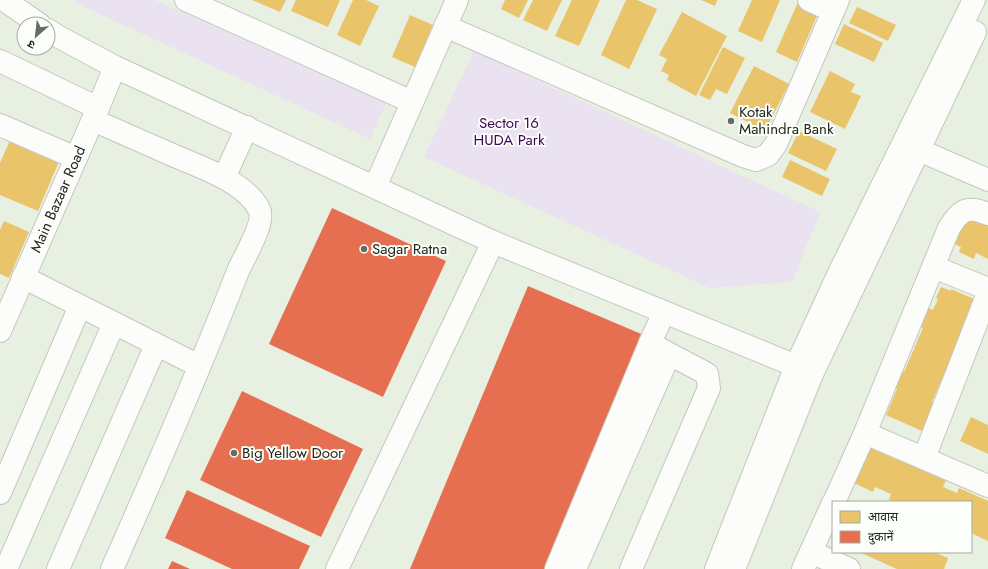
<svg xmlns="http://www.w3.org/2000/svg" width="988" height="569" font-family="Jost,'Noto Sans Devanagari',sans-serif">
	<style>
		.green { fill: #eae2f0 }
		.homes { fill: #e9c46a }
		.shops { fill: #e76f51 }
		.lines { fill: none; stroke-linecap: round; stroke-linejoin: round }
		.minor-casing { stroke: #c2c8bd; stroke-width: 24 }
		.minor { stroke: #fcfdfa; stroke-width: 22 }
		.poi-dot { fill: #676d62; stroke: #fcfff9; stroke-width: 1.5 }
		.labels { text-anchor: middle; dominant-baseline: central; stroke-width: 4; stroke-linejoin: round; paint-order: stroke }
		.poi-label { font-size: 15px; fill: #22271e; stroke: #fcfff9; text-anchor: start }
		.park-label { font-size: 15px; fill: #3e0459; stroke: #fcfff9 }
		.street-label { font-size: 15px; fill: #22271e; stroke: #fcfff9 }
	</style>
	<rect width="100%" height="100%" fill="#e8f0e1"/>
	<g class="green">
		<path d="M 73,0 L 154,0 L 386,103 L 370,139 L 78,4 Z"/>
		<path d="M 474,51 L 820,212 L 792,282 L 710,288 L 424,157 Z"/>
	</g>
	<g class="homes">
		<path d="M 252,0 L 286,0 L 280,12 Z"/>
		<path d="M 296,0 L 340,0 L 328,27 L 291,11 Z"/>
		<path d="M 353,0 L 366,0 L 379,6 L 360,46 L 337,35 Z"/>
		<path d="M 505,0 L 528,0 L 519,18 L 501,9 Z"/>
		<path d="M 533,0 L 562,0 L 547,31 L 523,20 Z"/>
		<path d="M 572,0 L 600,0 L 579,46 L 555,36 Z"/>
		<path d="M 626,0 L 637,0 L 657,9 L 629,69 L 601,55 Z"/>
		<path d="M 701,0 L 717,0 L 715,6 Z"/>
		<path d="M 752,0 L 780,0 L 762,42 L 738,31 Z"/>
		<path d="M 798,2 L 819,11 L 797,62 L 776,52 Z"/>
		<path d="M 857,7 L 896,25 L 888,41 L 849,23 Z"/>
		<path d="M 682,12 L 727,36 L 696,96 L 667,80 L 669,75 L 661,71 L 667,59 L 659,55 Z"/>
		<path d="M 410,15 L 433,25 L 415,67 L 392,57 Z"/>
		<path d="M 844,24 L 883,43 L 874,62 L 835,44 Z"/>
		<path d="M 723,47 L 745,58 L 727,94 L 716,89 L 710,100 L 699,95 Z"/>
		<path d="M 754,66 L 789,84 L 765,131 L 730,113 Z"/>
		<path d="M 830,71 L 855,84 L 851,92 L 861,96 L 845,129 L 810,112 Z"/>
		<path d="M 799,131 L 837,149 L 826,171 L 788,153 Z"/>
		<path d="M 11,138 L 60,159 L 38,211 L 0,195 L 0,163 Z"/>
		<path d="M 790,160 L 830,179 L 822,196 L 782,177 Z"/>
		<path d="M 966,211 L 988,221 L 988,259 L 976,253 L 974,259 L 959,252 L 961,247 L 952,243 Z"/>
		<path d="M 4,221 L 29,232 L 9,278 L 0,274 L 0,230 Z"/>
		<path d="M 941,287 L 951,291 L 951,289 L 974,299 L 972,305 L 979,308 L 964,329 L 932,402 L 938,405 L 930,423 L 926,422 L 922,431 L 886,415 L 897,389 L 892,387 L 899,370 L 904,372 L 923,328 L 918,326 L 926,307 L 933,310 L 938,299 L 936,298 Z"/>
		<path d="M 971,417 L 988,425 L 988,454 L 960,441 Z"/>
		<path d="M 867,447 L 946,480 L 943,487 L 957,493 L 959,488 L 988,501 L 988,541 L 971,533 L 971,502 L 895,502 L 889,500 L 891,494 L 875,487 L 873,492 L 852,482 Z"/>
		<path d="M 859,552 L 934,552 L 948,558 L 944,569 L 897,569 Z"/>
	</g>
	<g class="shops">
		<path d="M 332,208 L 446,261 L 383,397 L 269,344 Z"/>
		<path d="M 528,286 L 646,336 L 548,569 L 410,569 Z"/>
		<path d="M 242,391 L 363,449 L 321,537 L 200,480 Z"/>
		<path d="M 187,490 L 310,546 L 299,569 L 232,569 L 165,538 Z"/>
		<path d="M 172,561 L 190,569 L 168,569 Z"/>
	</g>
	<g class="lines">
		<g class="minor-casing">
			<g id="minor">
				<path d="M 4,0 L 39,24"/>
				<path d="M 186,0 L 412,102"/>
				<path d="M 809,0 L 833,11"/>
				<path d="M 445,26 L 743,156 L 756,160 L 768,155 L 776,144 L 838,0"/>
				<path d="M 48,30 L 59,37 L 115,67 L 493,242 L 796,366 L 812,374"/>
				<path d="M 0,61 L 98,108"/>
				<path d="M 93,120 C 118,131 143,142 168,153 C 196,166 244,180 259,209 C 266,222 244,257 238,271 C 199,371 156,470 112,569"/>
				<path d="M 0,125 L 76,158"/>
				<path d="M 905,144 L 988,180"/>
				<path d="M 224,178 L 247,127"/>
				<path d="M 375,187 L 457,0"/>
				<path d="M 934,267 L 988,289"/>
				<path d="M 23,277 L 199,366"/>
				<path id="s1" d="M 0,331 L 98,108 L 115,67"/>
				<path d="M 865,433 L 988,486"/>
				<path d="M 924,458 L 988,293"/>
				<path d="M 0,493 L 80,306"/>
				<path d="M 834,502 L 865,433 L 949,228 C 960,210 967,205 988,214"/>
				<path d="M 811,552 L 849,569"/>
				<path d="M 6,569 L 114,323"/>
				<path d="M 58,569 L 156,345"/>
				<path d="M 337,569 L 493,242"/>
				<path d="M 556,569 L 650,343"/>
				<path d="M 575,569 L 669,355"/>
				<path d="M 631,569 L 709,388 L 707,374 C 688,363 669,355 650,343 L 664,312"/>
				<path d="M 716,569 L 796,366 L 839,273 L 974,0"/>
				<path d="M 734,569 L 812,374 L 975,32"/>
				<path d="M 803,569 L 833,503"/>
			</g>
		</g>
		<use href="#minor" class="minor"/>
	</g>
	<g class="poi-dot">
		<circle cx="731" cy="121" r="4"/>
		<circle cx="364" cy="249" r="4"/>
		<circle cx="234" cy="453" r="4"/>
	</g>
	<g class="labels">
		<g class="poi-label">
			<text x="739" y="112">Kotak<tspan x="739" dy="17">Mahindra Bank</tspan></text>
			<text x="372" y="249">Sagar Ratna</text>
			<text x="242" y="453">Big Yellow Door</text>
		</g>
		<g class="park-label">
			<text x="509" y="123">Sector 16<tspan x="509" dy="17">HUDA Park</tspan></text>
		</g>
		<g class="street-label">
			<text stroke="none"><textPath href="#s1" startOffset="144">Main Bazaar Road</textPath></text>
		</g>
	</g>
	<rect x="832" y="501" width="140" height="52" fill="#fcfff9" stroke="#a5a9a1"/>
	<rect x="840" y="511" width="20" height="12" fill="#e9c46a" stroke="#a5a9a1"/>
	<text x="868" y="521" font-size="12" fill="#22271e">आवास</text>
	<rect x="840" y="531" width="20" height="12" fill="#e76f51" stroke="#a5a9a1"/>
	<text x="868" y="541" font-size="12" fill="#22271e">दुकानें</text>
	<g transform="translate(36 36) rotate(208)"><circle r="19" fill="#fcfff9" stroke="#a5a9a1"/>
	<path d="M0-3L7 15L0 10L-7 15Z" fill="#676d62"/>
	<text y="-6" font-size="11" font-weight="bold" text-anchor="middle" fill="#22271e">उ</text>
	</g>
</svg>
